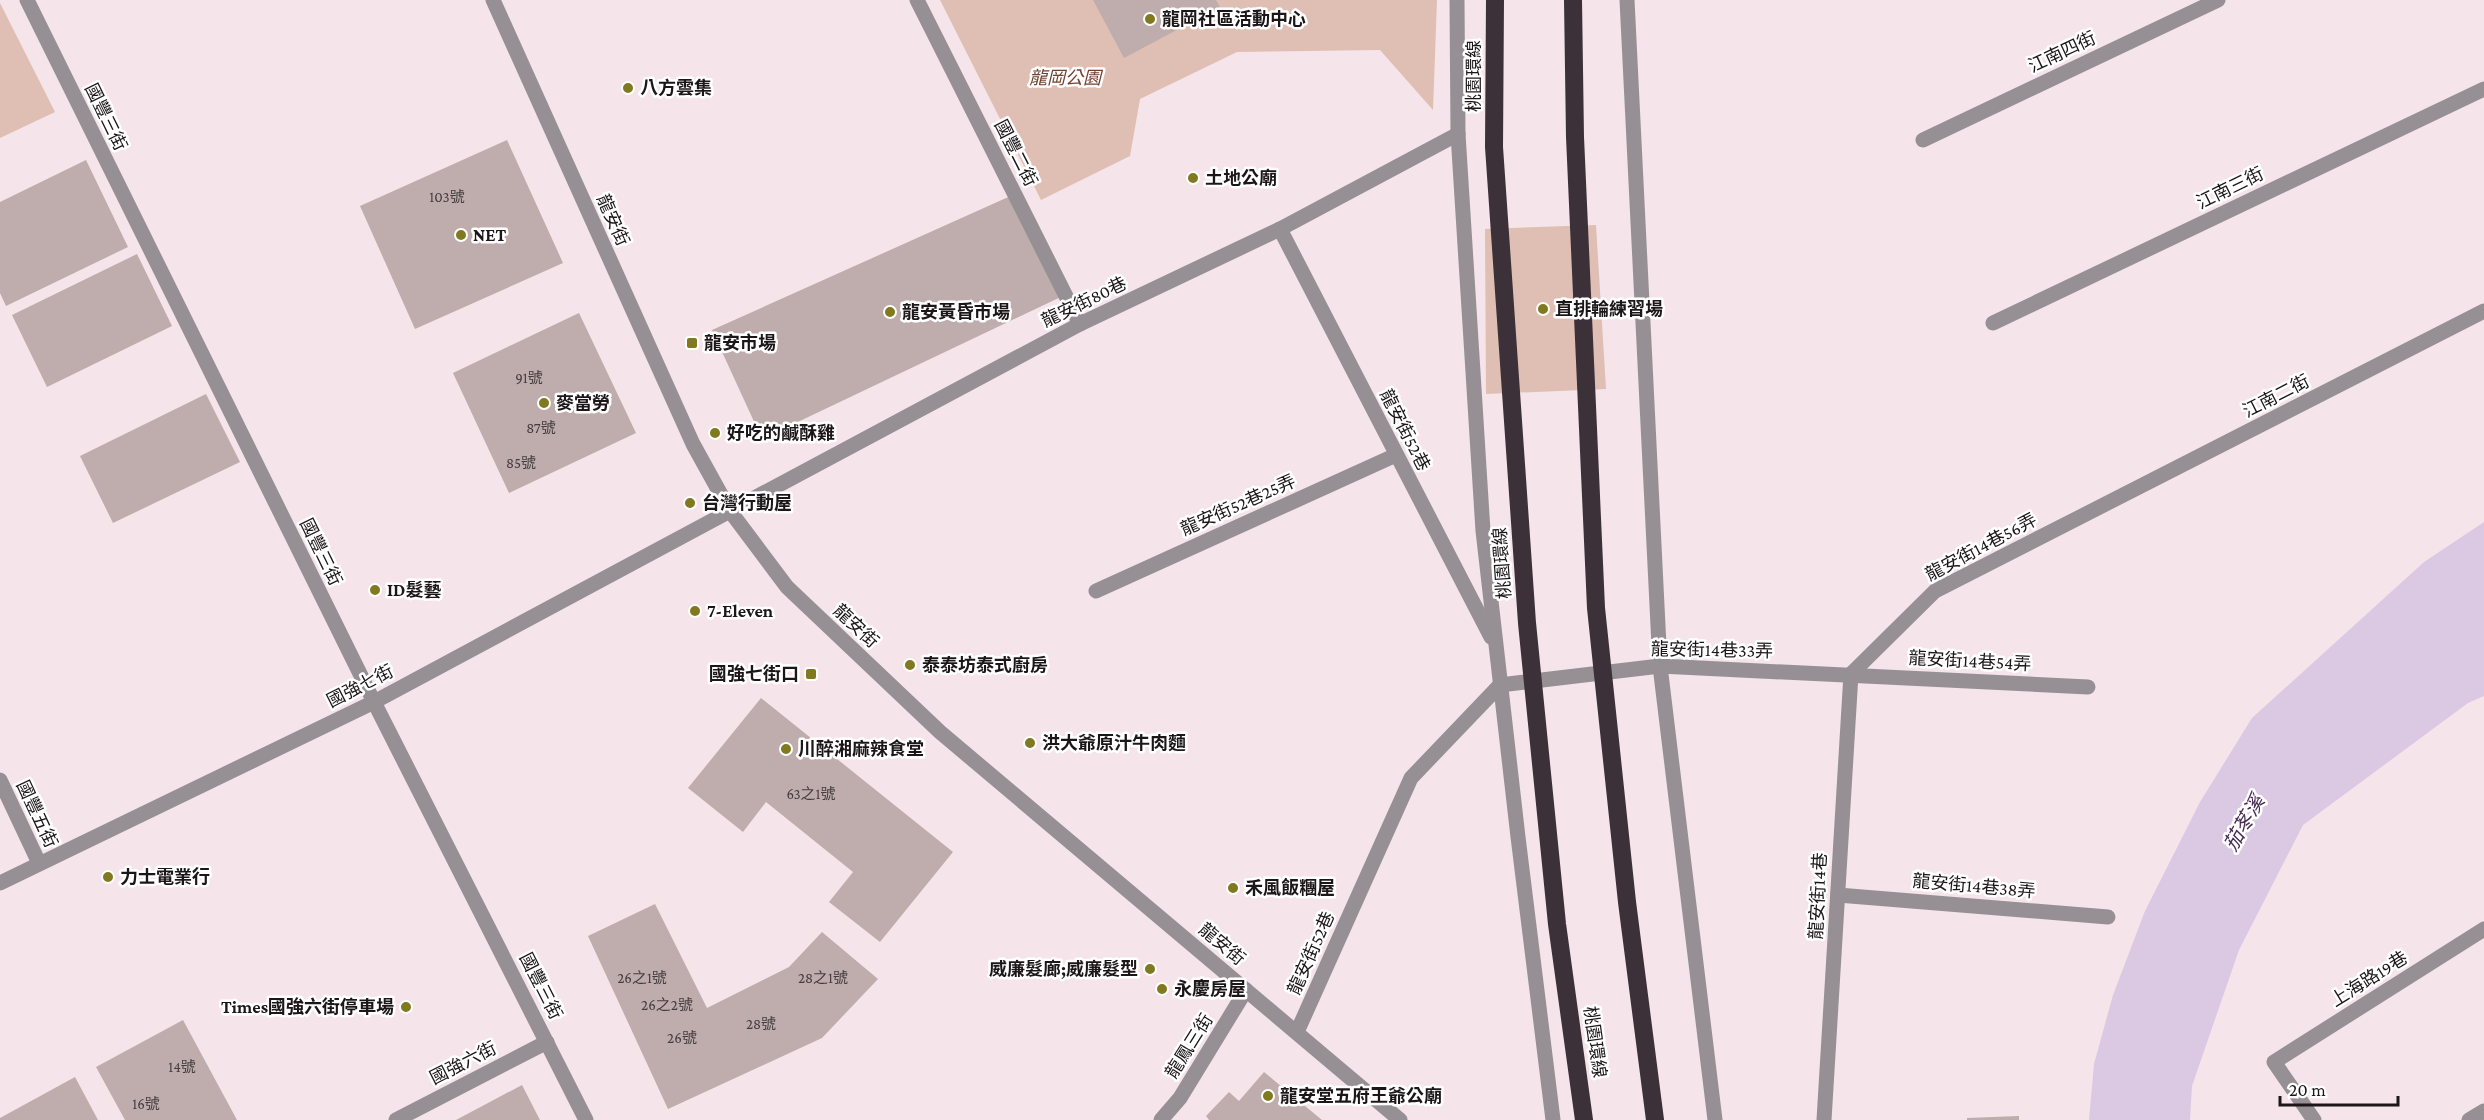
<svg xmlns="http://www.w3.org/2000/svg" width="2484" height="1120" font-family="'Crimson Pro','Noto Sans TC',serif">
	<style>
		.green { fill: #dfbfb4 }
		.water { fill: #dbc9e4 }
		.building { fill: #beadac }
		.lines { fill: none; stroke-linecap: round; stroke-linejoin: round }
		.service { stroke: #969094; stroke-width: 15 }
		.minor { stroke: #969094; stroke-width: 15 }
		.tertiary { stroke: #969094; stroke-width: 15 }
		.motorway-bridge { stroke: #3c3139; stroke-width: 18 }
		.poi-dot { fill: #80791f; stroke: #fff; stroke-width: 2 }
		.labels { text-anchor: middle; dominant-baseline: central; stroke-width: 5; stroke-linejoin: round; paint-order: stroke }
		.number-label { font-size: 15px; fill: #443c3d }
		.poi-label { font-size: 18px; font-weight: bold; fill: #1c1618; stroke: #fff; text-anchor: start }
		.street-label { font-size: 18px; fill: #1c1618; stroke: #fff }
		.park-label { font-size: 18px; font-style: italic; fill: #724231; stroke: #fff }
		.water-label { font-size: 20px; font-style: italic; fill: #462b51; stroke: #fff }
	</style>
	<rect width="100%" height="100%" fill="#f5e4e9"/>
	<g class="green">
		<path d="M 940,0 L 1437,0 L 1433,110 L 1380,50 L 1237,52 L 1140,99 L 1130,156 L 1041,200 Z"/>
		<path d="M 0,3 L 55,112 L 0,138 Z"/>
		<path d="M 1596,225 L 1606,389 L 1486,394 L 1485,229 Z"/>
	</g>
	<path class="water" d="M 2484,522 L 2484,696 L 2468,703 L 2303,825 L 2239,950 L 2192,1086 L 2190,1120 L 2089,1120 L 2094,1064 L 2113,995 L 2145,911 L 2200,802 L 2252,718 L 2424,562 Z"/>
	<g class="building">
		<path d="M 1093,0 L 1216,0 L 1220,7 L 1124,58 Z"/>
		<path d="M 507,140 L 563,263 L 415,329 L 360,206 Z"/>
		<path d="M 86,160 L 128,247 L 6,306 L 0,293 L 0,202 Z"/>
		<path d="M 1015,194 L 1065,295 L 762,439 L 712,330 Z"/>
		<path d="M 137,254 L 172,326 L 47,387 L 12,315 Z"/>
		<path d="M 579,313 L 636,433 L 509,493 L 453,373 Z"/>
		<path d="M 206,394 L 240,462 L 113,523 L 80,456 Z"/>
		<path d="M 761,698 L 953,852 L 880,942 L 829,902 L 853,872 L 766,802 L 743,832 L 688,788 Z"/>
		<path d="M 655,904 L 707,1008 L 789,967 L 822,932 L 878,979 L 822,1038 L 668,1109 L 588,936 Z"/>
		<path d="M 183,1020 L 237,1120 L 125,1120 L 96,1067 Z"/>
		<path d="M 1264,1072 L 1322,1120 L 1209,1120 L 1206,1116 L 1229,1092 L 1239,1101 Z"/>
		<path d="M 75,1077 L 98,1120 L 0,1120 L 0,1118 Z"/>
		<path d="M 522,1085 L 540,1120 L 456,1120 Z"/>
		<path d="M 2019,1116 L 2019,1120 L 1967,1120 L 1967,1118 Z"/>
	</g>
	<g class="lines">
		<g class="service">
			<path d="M 917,0 L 1080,324"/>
			<path d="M 1457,0 L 1458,134 L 1483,531 L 1518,837 L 1553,1120"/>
			<path d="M 1627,0 L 1660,666 L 1715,1120"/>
			<path d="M 1923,140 L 2218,0"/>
			<path d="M 1280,229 L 1491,637"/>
			<path d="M 1993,323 L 2484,89"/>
			<path d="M 730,511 L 1080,324 L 1280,229 L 1458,134"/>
			<path d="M 1096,591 L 1396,455"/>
			<path d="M 1851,674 L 1935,591 L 2484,311"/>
			<path d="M 1838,895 L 2108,917"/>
			<path d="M 1297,1032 L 1411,778 L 1500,685 L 1660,666 L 2088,687"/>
			<path d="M 396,1120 L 547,1042"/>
			<path d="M 1824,1120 L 1851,674"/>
			<path d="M 2314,1120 L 2274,1062 L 2484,929"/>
			<path d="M 2469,1120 L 2484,1111"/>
		</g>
		<g class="minor">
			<path d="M 27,0 L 374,702 L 586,1120"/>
			<path d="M 0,780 L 39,863"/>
			<path d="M 0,883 L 374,702 L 730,511"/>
			<path d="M 1161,1120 L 1180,1098 L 1246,990"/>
		</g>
		<path class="tertiary" d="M 493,0 L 693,444 L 730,511 L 787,587 L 940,732 L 1400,1120"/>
		<g class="motorway-bridge">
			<path d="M 1495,0 L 1494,147 L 1527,623 L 1557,924 L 1584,1120"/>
			<path d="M 1573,0 L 1575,137 L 1596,608 L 1627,902 L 1655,1120"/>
		</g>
	</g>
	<g class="poi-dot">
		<circle cx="1150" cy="19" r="6"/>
		<circle cx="628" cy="88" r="6"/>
		<circle cx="1193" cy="178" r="6"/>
		<circle cx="461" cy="235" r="6"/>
		<circle cx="1543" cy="309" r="6"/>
		<circle cx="890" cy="312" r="6"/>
		<rect x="686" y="337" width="12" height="12" rx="3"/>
		<circle cx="544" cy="403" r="6"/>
		<circle cx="715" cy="433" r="6"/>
		<circle cx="690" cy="503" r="6"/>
		<circle cx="375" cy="590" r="6"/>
		<circle cx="695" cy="611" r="6"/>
		<circle cx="910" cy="665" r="6"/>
		<rect x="805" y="668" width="12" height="12" rx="3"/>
		<circle cx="1030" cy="743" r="6"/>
		<circle cx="786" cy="749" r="6"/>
		<circle cx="108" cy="877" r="6"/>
		<circle cx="1233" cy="888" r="6"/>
		<circle cx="1150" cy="969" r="6"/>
		<circle cx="1162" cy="989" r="6"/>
		<circle cx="406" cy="1007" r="6"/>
		<circle cx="1268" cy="1096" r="6"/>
	</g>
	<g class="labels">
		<g class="number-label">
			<text x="447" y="197">103號</text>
			<text x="529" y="378">91號</text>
			<text x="541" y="428">87號</text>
			<text x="521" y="463">85號</text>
			<text x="811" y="794">63之1號</text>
			<text x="642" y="978">26之1號</text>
			<text x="823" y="978">28之1號</text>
			<text x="667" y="1005">26之2號</text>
			<text x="761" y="1024">28號</text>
			<text x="682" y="1038">26號</text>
			<text x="182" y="1067">14號</text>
			<text x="146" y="1104">16號</text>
		</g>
		<g class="poi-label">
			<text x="1162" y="19">龍岡社區活動中心</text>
			<text x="640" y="88">八方雲集</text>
			<text x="1205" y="178">土地公廟</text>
			<text x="473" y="235">NET</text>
			<text x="1555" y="309">直排輪練習場</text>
			<text x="902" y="312">龍安黃昏市場</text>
			<text x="704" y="343">龍安市場</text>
			<text x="556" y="403">麥當勞</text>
			<text x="727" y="433">好吃的鹹酥雞</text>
			<text x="702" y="503">台灣行動屋</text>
			<text x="387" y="590">ID髮藝</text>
			<text x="707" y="611">7-Eleven</text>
			<text x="922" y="665">泰泰坊泰式廚房</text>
			<text x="799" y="674" text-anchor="end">國強七街口</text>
			<text x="1042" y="743">洪大爺原汁牛肉麵</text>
			<text x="798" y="749">川醉湘麻辣食堂</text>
			<text x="120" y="877">力士電業行</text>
			<text x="1245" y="888">禾風飯糰屋</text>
			<text x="1138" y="969" text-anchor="end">威廉髮廊;威廉髮型</text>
			<text x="1174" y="989">永慶房屋</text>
			<text x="394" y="1007" text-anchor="end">Times國強六街停車場</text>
			<text x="1280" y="1096">龍安堂五府王爺公廟</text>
		</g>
		<g class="street-label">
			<text transform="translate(2062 52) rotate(-25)">江南四街</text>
			<text transform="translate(1474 76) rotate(-90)">桃園環線</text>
			<text transform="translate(106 117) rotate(64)">國豐三街</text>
			<text transform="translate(1016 153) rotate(63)">國豐二街</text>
			<text transform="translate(2230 188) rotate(-26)">江南三街</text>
			<text transform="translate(613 220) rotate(66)">龍安街</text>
			<text transform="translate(1084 302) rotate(-26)">龍安街80巷</text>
			<text transform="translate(2276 396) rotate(-27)">江南二街</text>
			<text transform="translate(1405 430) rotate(63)">龍安街52巷</text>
			<text transform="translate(1238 505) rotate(-24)">龍安街52巷25弄</text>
			<text transform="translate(1981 547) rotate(-28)">龍安街14巷56弄</text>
			<text transform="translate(321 552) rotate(64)">國豐三街</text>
			<text transform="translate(1502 563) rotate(-94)">桃園環線</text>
			<text transform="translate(856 626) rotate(43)">龍安街</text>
			<text transform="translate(1712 650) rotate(1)">龍安街14巷33弄</text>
			<text transform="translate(1970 661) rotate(3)">龍安街14巷54弄</text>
			<text transform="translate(360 686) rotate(-27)">國強七街</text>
			<text transform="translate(37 814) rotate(65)">國豐五街</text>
			<text transform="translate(1974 886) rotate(5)">龍安街14巷38弄</text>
			<text transform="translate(1818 896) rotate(-87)">龍安街14巷</text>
			<text transform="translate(1222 944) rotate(40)">龍安街</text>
			<text transform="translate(1311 953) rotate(-66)">龍安街52巷</text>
			<text transform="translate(2369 979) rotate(-32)">上海路19巷</text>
			<text transform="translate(541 986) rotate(63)">國豐三街</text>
			<text transform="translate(1595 1042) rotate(82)">桃園環線</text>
			<text transform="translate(1189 1046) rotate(-58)">龍鳳三街</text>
			<text transform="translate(463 1063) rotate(-27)">國強六街</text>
		</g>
		<g class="park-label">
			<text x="1065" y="78">龍岡公園</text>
		</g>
		<g class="water-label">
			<text transform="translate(2244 823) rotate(-60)">茄苳溪</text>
		</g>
	</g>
	<path d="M2280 1096v9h118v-9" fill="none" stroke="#1c1618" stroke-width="3"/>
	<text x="2289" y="1096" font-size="18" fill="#1c1618" stroke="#ffffff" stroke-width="4.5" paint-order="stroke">20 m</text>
</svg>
